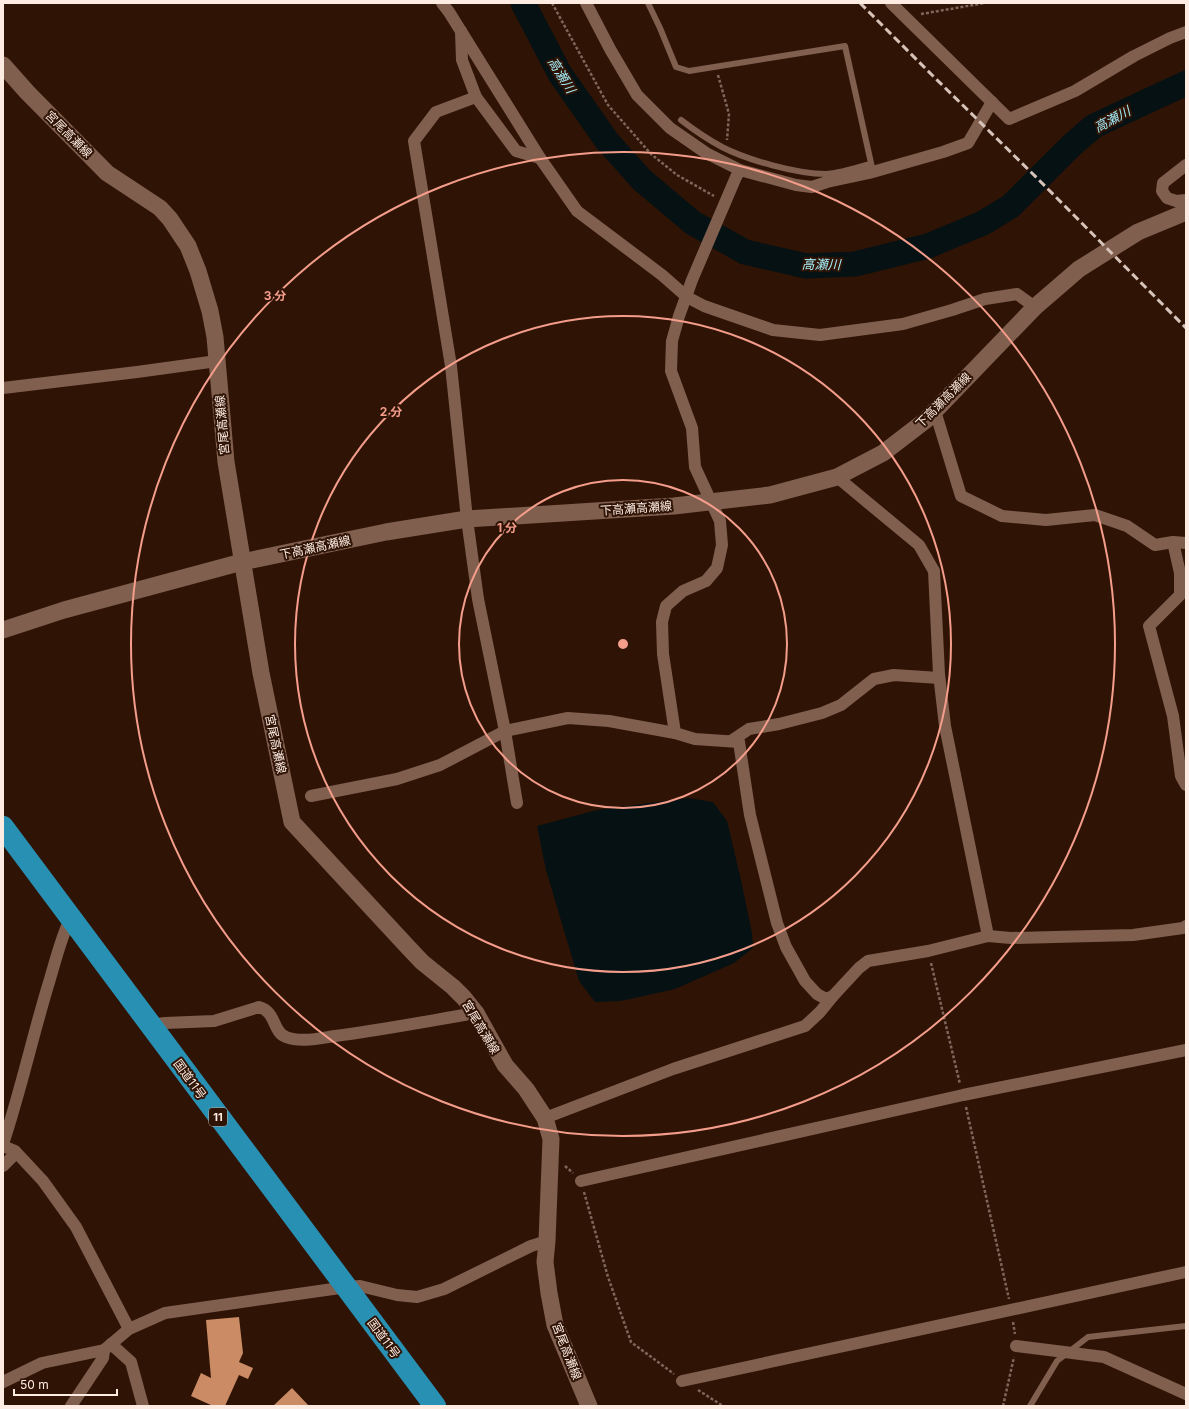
<svg xmlns="http://www.w3.org/2000/svg" width="1189" height="1409" font-family="Inter,'Noto Sans JP',sans-serif">
	<style>
		.water { fill: #051113 }
		.lines { fill: none; stroke-linecap: round; stroke-linejoin: round }
		.river { stroke: #051113; stroke-width: 25 }
		.building { fill: #ca8b65 }
		.path { stroke: #7e665a; stroke-width: 2.5; stroke-dasharray: 3 2; stroke-linecap: butt }
		.lane { stroke: #805f4f; stroke-width: 6 }
		.street { stroke: #805f4f; stroke-width: 12 }
		.secondary { stroke: #805f4f; stroke-width: 17 }
		.highway { stroke: #2890b3; stroke-width: 22 }
		.rail { stroke: #d7c3b9; stroke-width: 3; stroke-dasharray: 8 4; stroke-linecap: butt }
		.ring { fill: none; stroke: #f49d8b; stroke-width: 2 }
		.labels { text-anchor: middle; dominant-baseline: central; stroke-width: 4; stroke-linejoin: round; paint-order: stroke }
		.shield { fill: #2f1406; stroke: #c0aaa0; stroke-width: 1 }
		.shield-label { font-size: 11px; font-weight: bold; fill: #feebe2 }
		.street-label { font-size: 12px; fill: #feebe2; stroke: #2f1406 }
		.water-label { font-size: 13px; font-style: italic; fill: #a4edf8; stroke: #2f1406 }
		.centre { fill: #f49d8b; stroke: #2f1406; stroke-width: 2 }
		.ring-label { font-size: 12px; text-anchor: middle; font-weight: bold; fill: #f49d8b; stroke: #2f1406; stroke-width: 4; stroke-linejoin: round; paint-order: stroke }
	</style>
	<rect width="100%" height="100%" fill="#2f1406"/>
	<path class="water" d="M 688,798 L 713,802 L 727,821 L 741,880 L 752,933 L 753,948 L 734,963 L 675,989 L 621,1001 L 595,1002 L 579,981 L 546,870 L 537,826 L 597,810 Z"/>
	<g class="lines">
		<path class="river" d="M 523,3 L 560,74 L 607,141 L 642,180 L 693,223 L 745,252 L 806,266 L 855,264 L 928,246 L 983,223 L 1011,206 L 1073,144 L 1094,126 L 1186,83"/>
	</g>
	<g class="building">
		<path d="M 239,1317 L 243,1353 L 239,1362 L 253,1368 L 248,1379 L 239,1375 L 225,1406 L 213,1406 L 191,1396 L 201,1373 L 211,1378 L 206,1320 Z"/>
		<path d="M 292,1388 L 309,1406 L 273,1406 Z"/>
	</g>
	<g class="lines">
		<g class="path">
			<path d="M 552,3 L 608,105 L 651,154 L 677,175 L 714,196"/>
			<path d="M 921,14 L 985,3"/>
			<path d="M 718,75 L 729,114 L 727,140"/>
			<path d="M 931,963 L 960,1084"/>
			<path d="M 966,1107 L 1009,1299"/>
			<path d="M 565,1166 L 573,1173"/>
			<path d="M 584,1192 L 608,1277 L 631,1342 L 674,1374"/>
			<path d="M 1013,1322 L 1015,1334"/>
			<path d="M 698,1390 L 723,1406"/>
			<path d="M 1003,1406 L 1014,1357"/>
		</g>
		<g class="lane">
			<path d="M 648,3 L 660,28 L 676,67 L 689,71 L 845,46 L 873,172"/>
			<path d="M 681,120 C 694,130 707,139 722,147 C 747,160 797,174 826,174 C 838,174 858,167 871,164"/>
			<path d="M 1030,1406 L 1057,1361 L 1088,1337 L 1186,1326"/>
		</g>
		<g class="street">
			<path d="M 442,3 L 449,12 L 540,158 L 577,211 L 662,275 L 687,297 L 704,306 L 773,330 L 820,335 L 903,324 L 952,310 L 985,299 L 1017,294 L 1035,307"/>
			<path d="M 586,3 L 610,49 L 637,95 L 670,128 L 706,153 L 740,170 L 736,177 L 692,280 L 679,316 L 672,341 L 671,371 L 692,428 L 695,467 L 720,521 L 722,545 L 717,568 L 706,581 L 683,591 L 666,606 L 662,622 L 663,654 L 675,733"/>
			<path d="M 891,3 L 1009,119 L 1075,91 L 1134,56 L 1170,38 L 1186,32"/>
			<path d="M 461,31 L 462,60 L 476,97 L 516,151 L 540,158"/>
			<path d="M 476,97 L 436,112 L 414,141 L 451,366 L 467,519 L 478,599 L 505,731 L 517,803"/>
			<path d="M 1186,165 L 1163,183 L 1162,191 L 1167,198 L 1176,201 L 1186,200"/>
			<path d="M 740,170 L 796,185 L 812,187 L 827,182 L 869,173 L 943,152 L 968,143 L 992,102"/>
			<path d="M 3,388 L 137,372 L 217,361"/>
			<path d="M 935,411 L 961,496 L 1002,516 L 1046,520 L 1095,515 L 1127,526 L 1155,545 L 1173,542 L 1186,543"/>
			<path d="M 837,477 L 919,545 L 934,571 L 939,674 L 945,726 L 988,936"/>
			<path d="M 1173,542 L 1180,573 L 1180,595 L 1149,626 L 1173,716 L 1181,776 L 1186,785"/>
			<path d="M 731,741 L 749,729 L 779,724 L 822,713 L 841,705 L 874,679 L 894,675 L 939,678"/>
			<path d="M 311,796 L 397,779 L 440,765 L 505,731 L 568,718 L 609,721 L 675,733 L 695,739 L 739,742 L 750,815 L 777,923 L 786,947 L 805,981 L 817,994 L 826,999 L 833,996"/>
			<path d="M 151,1025 L 165,1023 L 214,1021 L 259,1007 C 277,1012 272,1032 286,1037 C 301,1043 320,1038 335,1036 C 382,1030 428,1021 476,1013"/>
			<path d="M 545,1118 L 673,1069 L 805,1026 L 820,1012 L 833,996 L 859,968 L 868,961 L 928,951 L 988,936 L 1011,938 L 1133,935 L 1183,928 L 1186,926"/>
			<path d="M 3,1144 C 21,1090 33,1034 50,979 C 56,959 61,938 70,919"/>
			<path d="M 3,1146 L 15,1151 L 43,1181 L 76,1227 L 129,1329"/>
			<path d="M 3,1166 L 16,1153"/>
			<path d="M 581,1181 L 963,1095 L 1186,1050"/>
			<path d="M 111,1344 L 131,1362 L 143,1406"/>
			<path d="M 1016,1346 L 1104,1357 L 1186,1394"/>
			<path d="M 682,1381 L 1186,1272"/>
			<path d="M 3,1382 L 42,1363 L 104,1350 L 129,1329 L 165,1313 L 347,1287 L 360,1286 L 397,1295 L 417,1297 L 444,1289 L 531,1246 L 547,1241"/>
			<path d="M 71,1406 L 103,1358 L 104,1350"/>
		</g>
		<g class="secondary">
			<path d="M 3,65 L 27,92 L 107,173 L 160,208 L 170,219 L 188,246 L 198,271 L 210,311 L 215,337 L 226,462 L 261,673 L 292,822 L 406,945 L 422,962 L 453,987 L 464,998 L 476,1013 L 505,1065 L 526,1089 L 545,1118 L 551,1139 L 547,1241 L 545,1262 L 549,1293 L 555,1325 L 589,1406"/>
			<path d="M 3,630 L 64,610 L 242,562 L 386,532 L 467,519 L 674,506 L 770,495 L 837,477 L 883,453 L 926,420 L 1035,307 L 1079,269 L 1138,232 L 1186,212"/>
		</g>
		<path class="highway" d="M 3,827 L 435,1406"/>
		<path class="rail" d="M 860,3 L 931,74 L 1037,178 L 1186,328"/>
	</g>
	<g class="ring">
		<circle cx="623" cy="644" r="164"/>
		<circle cx="623" cy="644" r="328"/>
		<circle cx="623" cy="644" r="492"/>
	</g>
	<g class="labels">
		<rect class="shield" x="209" y="1108" width="18" height="18" rx="3"/>
		<g class="shield-label">
			<text x="218" y="1117">11</text>
		</g>
		<g class="street-label">
			<text transform="translate(69 134) rotate(45)">宮尾高瀬線</text>
			<text transform="translate(943 400) rotate(-45)">下高瀬高瀬線</text>
			<text transform="translate(222 425) rotate(-95)">宮尾高瀬線</text>
			<text transform="translate(636 508) rotate(-4)">下高瀬高瀬線</text>
			<text transform="translate(315 547) rotate(-12)">下高瀬高瀬線</text>
			<text transform="translate(276 744) rotate(78)">宮尾高瀬線</text>
			<text transform="translate(481 1027) rotate(59)">宮尾高瀬線</text>
			<text transform="translate(190 1079) rotate(54)">国道11号</text>
			<text transform="translate(384 1338) rotate(54)">国道11号</text>
			<text transform="translate(567 1351) rotate(69)">宮尾高瀬線</text>
		</g>
		<g class="water-label">
			<text transform="translate(562 75) rotate(58)">高瀬川</text>
			<text transform="translate(1112 119) rotate(-28)">高瀬川</text>
			<text transform="translate(821 264) rotate(1)">高瀬川</text>
		</g>
	</g>
	<circle cx="623" cy="644" r="6" class="centre"/>
	<g class="ring-label">
		<text x="275" y="300">3 分</text>
		<text x="391" y="416">2 分</text>
		<text x="507" y="532">1 分</text>
	</g>
	<rect width="1189" height="1409" fill="none" stroke="#feebe2" stroke-width="8"/>
	<path d="M14 1389v6h103v-6" fill="none" stroke="#feebe2" stroke-width="2"/>
	<text x="20" y="1389" font-size="12" fill="#feebe2" stroke="#2f1406" stroke-width="3" paint-order="stroke">50 m</text>
</svg>
